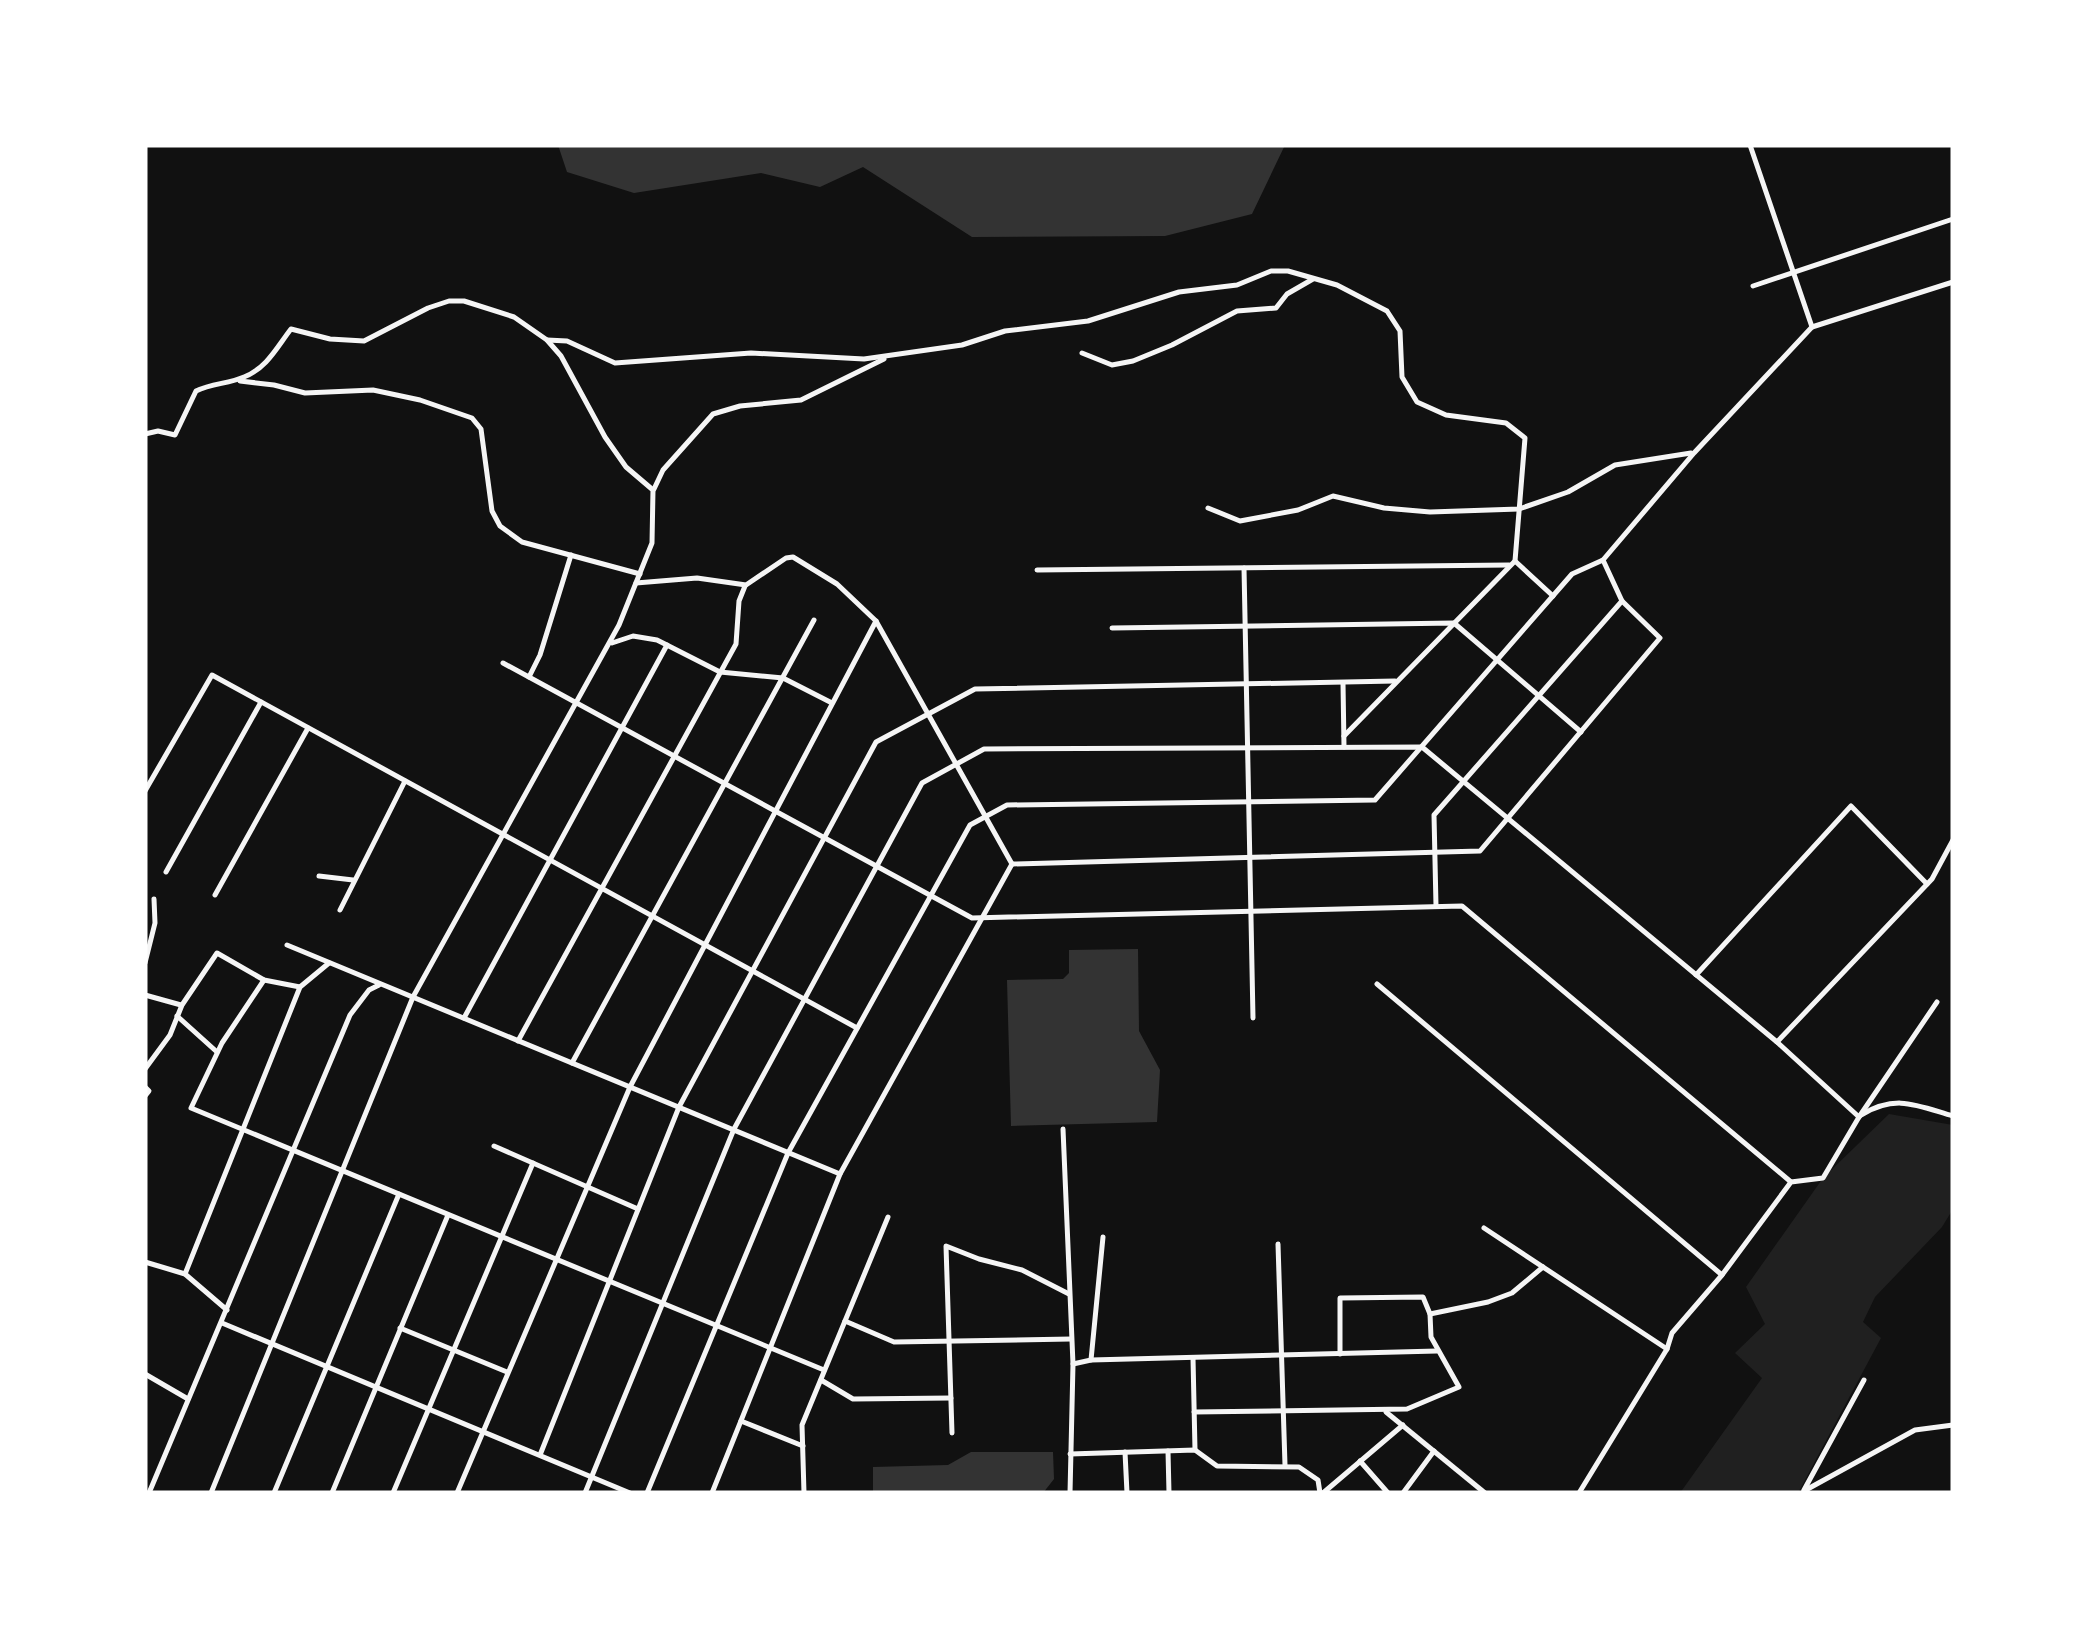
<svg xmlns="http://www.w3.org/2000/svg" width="2098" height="1638" font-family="'Playfair Display',serif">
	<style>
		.green { fill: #202020 }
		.water { fill: #333 }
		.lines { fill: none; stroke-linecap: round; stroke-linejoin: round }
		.minor { stroke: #f5f5f5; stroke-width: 5 }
	</style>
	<rect width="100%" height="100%" fill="#111"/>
	<path class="green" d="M 1889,1114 L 1953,1125 L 1953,1209 L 1942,1227 L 1875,1297 L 1863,1322 L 1881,1338 L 1798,1493 L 1680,1493 L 1762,1378 L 1735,1353 L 1765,1324 L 1746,1287 L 1823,1178 Z"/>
	<g class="water">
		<path d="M 558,145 L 1285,145 L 1252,214 L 1165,236 L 972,237 L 863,167 L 820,187 L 761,173 L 634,193 L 567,172 Z"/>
		<path d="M 1138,949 L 1139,1031 L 1160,1070 L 1157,1122 L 1011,1126 L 1007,980 L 1063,979 L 1069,973 L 1069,950 Z"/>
		<path d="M 971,1452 L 1053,1452 L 1054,1479 L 1043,1493 L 873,1493 L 873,1467 L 948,1465 Z"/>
	</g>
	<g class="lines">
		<g class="minor">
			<path d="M 1753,286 L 1953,219"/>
			<path d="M 1812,327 L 1953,282"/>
			<path d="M 547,340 L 567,341 L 615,363 L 751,353 L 864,359 L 962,345 L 1005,331 L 1088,321 L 1179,292 L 1237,285 L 1271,271 L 1288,271 L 1337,285 L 1387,311 L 1400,331 L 1402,377 L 1417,402 L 1446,415 L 1506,423 L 1525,438 L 1515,561 L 1344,736"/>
			<path d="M 1082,353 L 1112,365 L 1133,361 L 1172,345 L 1237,311 L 1276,308 L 1287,294 L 1313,279"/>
			<path d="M 240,381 L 274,385 L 305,393 L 373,390 L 420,400 L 472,418 L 481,429 L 492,511 L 500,526 L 522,542 L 640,574"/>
			<path d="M 145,434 L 158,431 L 175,435 L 196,391 C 212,383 228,384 244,377 C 267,368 277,347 291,329 L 330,339 L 364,341 L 428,308 L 449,301 L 464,301 L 514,317 L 547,340 L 561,356 L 605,437 L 626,467 L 653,490 L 652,543 L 619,625 L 413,997 L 211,1493"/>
			<path d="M 654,489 L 663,470 L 713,414 L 740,406 L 801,400 L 884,359"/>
			<path d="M 1208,508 L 1240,521 L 1298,510 L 1333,496 L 1384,508 L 1430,512 L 1519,509 L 1568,492 L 1615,465 L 1691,453"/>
			<path d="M 1515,561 L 1553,596"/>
			<path d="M 1244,568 L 1253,1018"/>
			<path d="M 1037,570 L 1509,565"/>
			<path d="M 636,583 L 697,578 L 746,585 L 786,558 L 793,557 L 837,584 L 876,621 L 1012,864"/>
			<path d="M 1112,628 L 1454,623 L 1581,732"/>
			<path d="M 612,643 L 633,636 L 657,640 L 720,672 L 783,678 L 832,703"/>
			<path d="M 503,663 L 972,918 L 1462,906 L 1791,1182"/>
			<path d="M 529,677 L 540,655 L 571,555"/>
			<path d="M 1343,683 L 1344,747"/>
			<path d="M 145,791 L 212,675 L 857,1028"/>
			<path d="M 1012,864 L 1480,851 L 1660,638 L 1622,601 L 1603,560"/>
			<path d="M 166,872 L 261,702"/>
			<path d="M 319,876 L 353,880"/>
			<path d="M 215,895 L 308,728"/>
			<path d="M 1436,906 L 1434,815 L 1622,601"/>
			<path d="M 340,910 L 405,781"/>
			<path d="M 287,945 L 840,1174"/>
			<path d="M 145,963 L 155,923 L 154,899"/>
			<path d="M 1696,975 L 1851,806 L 1927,884"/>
			<path d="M 264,980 L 222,1043 L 191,1108 L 824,1370"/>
			<path d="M 1377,984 L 1722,1275"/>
			<path d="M 145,995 L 181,1005"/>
			<path d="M 177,1016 L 217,1052"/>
			<path d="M 464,1018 L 667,645"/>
			<path d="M 518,1041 L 736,644 L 739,601 L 745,586"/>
			<path d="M 1777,1042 L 1932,879 L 1953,840"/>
			<path d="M 572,1063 L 814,620"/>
			<path d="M 145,1069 L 170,1035 L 182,1005 L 217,953 L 264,980 L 300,987"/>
			<path d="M 145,1087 L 149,1091 L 145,1096"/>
			<path d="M 1861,1115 C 1896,1094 1916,1105 1953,1116"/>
			<path d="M 1063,1129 L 1073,1364 L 1070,1493"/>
			<path d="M 494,1146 L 638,1209"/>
			<path d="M 1484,1228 L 1667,1349"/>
			<path d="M 1278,1244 L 1285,1465"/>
			<path d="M 145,1262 L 185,1274 L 227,1310"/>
			<path d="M 185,1274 L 300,987 L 329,963"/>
			<path d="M 1430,1314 L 1488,1302 L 1512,1293 L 1543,1267"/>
			<path d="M 845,1321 L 894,1342 L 1071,1339"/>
			<path d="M 222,1323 L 630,1493"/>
			<path d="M 400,1328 L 507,1372"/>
			<path d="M 1193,1358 L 1195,1450"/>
			<path d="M 1091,1360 L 1103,1237"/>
			<path d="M 1073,1364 L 1091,1360 L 1437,1351"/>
			<path d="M 145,1374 L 188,1399"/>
			<path d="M 821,1380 L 853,1399 L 951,1398"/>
			<path d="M 1194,1412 L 1407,1409 L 1459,1387 L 1431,1337 L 1430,1314 L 1423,1297 L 1340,1298 L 1340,1354"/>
			<path d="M 1386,1412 L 1485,1493"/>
			<path d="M 741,1421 L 803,1446"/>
			<path d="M 952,1433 L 946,1246 L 979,1259 L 1022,1270 L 1069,1294"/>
			<path d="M 1168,1451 L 1169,1493"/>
			<path d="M 1125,1452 L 1127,1493"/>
			<path d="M 1070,1454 L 1195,1450 L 1217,1466 L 1299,1467 L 1318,1480 L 1320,1493"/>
			<path d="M 540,1455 L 679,1107 L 876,742 L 975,689 L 1395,681"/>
			<path d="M 1360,1461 L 1388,1493"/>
			<path d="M 1804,1490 L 1864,1380"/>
			<path d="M 1804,1491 L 1915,1430 L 1953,1425"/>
			<path d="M 149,1493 L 350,1015 L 369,990 L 379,985"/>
			<path d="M 274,1493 L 399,1194"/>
			<path d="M 332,1493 L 448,1215"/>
			<path d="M 393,1493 L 533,1163"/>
			<path d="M 457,1493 L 630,1087 L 876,621"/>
			<path d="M 585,1493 L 734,1129 L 922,783 L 984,749 L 1422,747 L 1777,1042 L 1859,1117"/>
			<path d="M 647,1493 L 788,1153 L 970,825 L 1007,805 L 1375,800 L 1572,574 L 1603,560 L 1694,453 L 1812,327 L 1750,145"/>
			<path d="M 712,1493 L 840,1174 L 1012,864"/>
			<path d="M 804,1493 L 802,1425 L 888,1217"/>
			<path d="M 1323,1493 L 1403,1425"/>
			<path d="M 1403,1493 L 1434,1451"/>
			<path d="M 1579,1493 L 1667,1349 L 1672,1333 L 1722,1275 L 1791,1182 L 1823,1178 L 1859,1117 L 1937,1002"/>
		</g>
	</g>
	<rect width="2098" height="1638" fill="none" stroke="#ffffff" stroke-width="295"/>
</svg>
